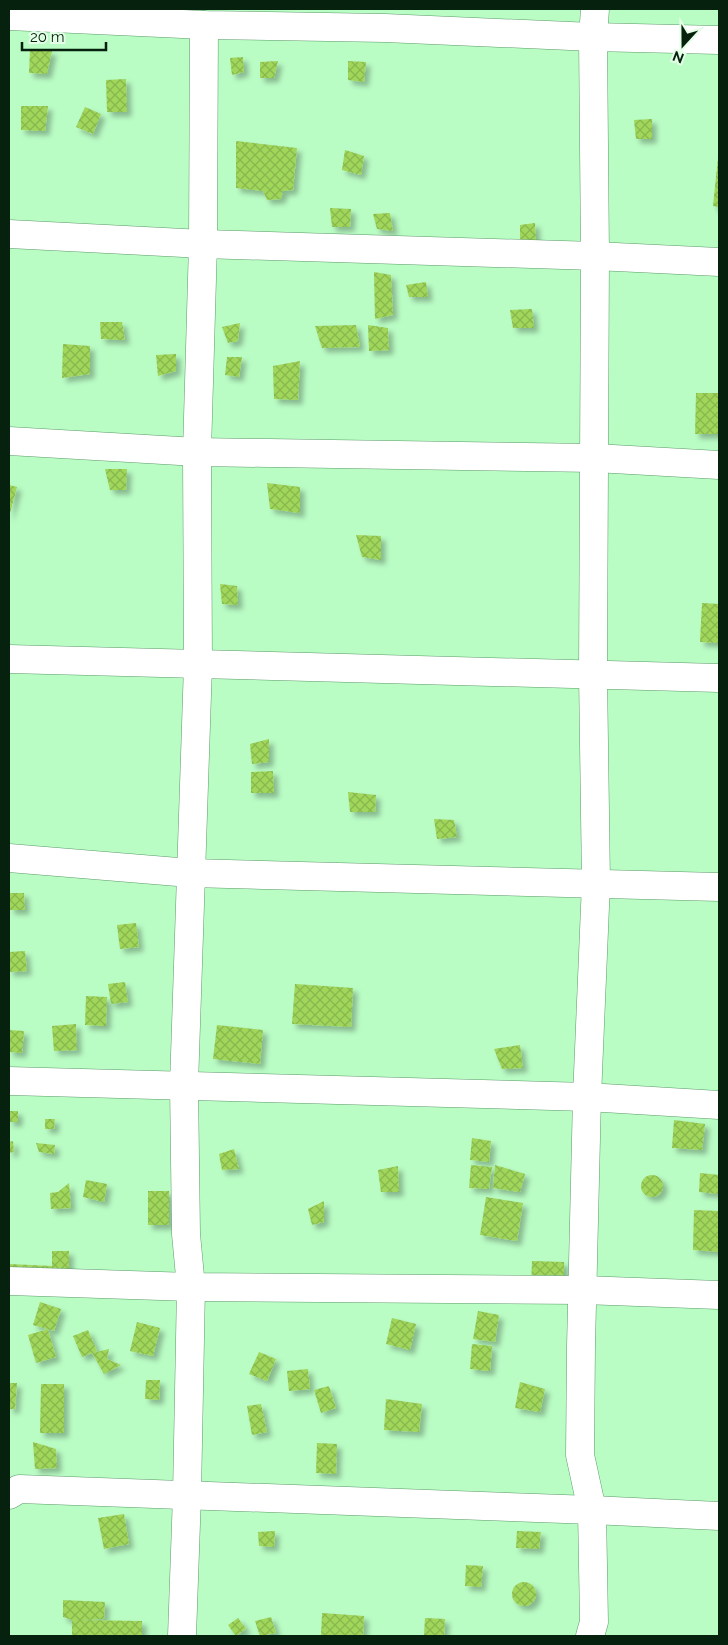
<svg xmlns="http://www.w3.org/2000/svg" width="728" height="1645" font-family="Raleway,sans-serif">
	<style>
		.building { fill: url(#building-cross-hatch); filter: url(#shadow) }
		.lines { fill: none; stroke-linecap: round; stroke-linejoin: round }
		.minor-casing { stroke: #5c9b69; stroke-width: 29 }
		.minor { stroke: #fff; stroke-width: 28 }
	</style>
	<defs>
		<pattern id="building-cross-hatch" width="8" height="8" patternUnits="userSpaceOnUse" patternTransform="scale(1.25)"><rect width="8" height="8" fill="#a0d65a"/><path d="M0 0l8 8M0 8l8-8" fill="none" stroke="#88b74d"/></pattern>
		<filter id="shadow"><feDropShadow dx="4.5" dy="4.5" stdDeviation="2.5" flood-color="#0004"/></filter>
	</defs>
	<rect width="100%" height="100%" fill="#b9fcc4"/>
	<g class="building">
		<path d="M 30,49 L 52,51 L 47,74 L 29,73 Z"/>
		<path d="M 243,57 L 244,72 L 232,75 L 230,58 Z"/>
		<path d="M 278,61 L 274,78 L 260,78 L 260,62 Z"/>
		<path d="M 348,61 L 366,62 L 364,82 L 348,80 Z"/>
		<path d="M 126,79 L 127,112 L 107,112 L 106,80 Z"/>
		<path d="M 21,106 L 48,106 L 45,131 L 21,130 Z"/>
		<path d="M 85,107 L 101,114 L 93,134 L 76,127 Z"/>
		<path d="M 652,119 L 652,139 L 636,139 L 634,120 Z"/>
		<path d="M 236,141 L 297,148 L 293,190 L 283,191 L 281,199 L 267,200 L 263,191 L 236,188 Z"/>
		<path d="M 345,150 L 364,156 L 361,175 L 342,170 Z"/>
		<path d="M 718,158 L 719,158 L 719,207 L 713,206 Z"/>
		<path d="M 330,208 L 351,209 L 350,227 L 332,227 Z"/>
		<path d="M 390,213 L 393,231 L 377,229 L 373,214 Z"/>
		<path d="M 535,223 L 536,242 L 520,244 L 520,225 Z"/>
		<path d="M 374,272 L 391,275 L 393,315 L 375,319 Z"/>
		<path d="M 426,282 L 428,297 L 409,297 L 406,285 Z"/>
		<path d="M 532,309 L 534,328 L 513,328 L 510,310 Z"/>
		<path d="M 100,322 L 122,322 L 125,340 L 101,339 Z"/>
		<path d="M 240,323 L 238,341 L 228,343 L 222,327 Z"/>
		<path d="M 356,325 L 360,347 L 322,348 L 315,326 Z"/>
		<path d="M 368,325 L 388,328 L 389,350 L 369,351 Z"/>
		<path d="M 63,344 L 90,346 L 90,374 L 62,378 Z"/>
		<path d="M 176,354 L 176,371 L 158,376 L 156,355 Z"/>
		<path d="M 227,357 L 242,357 L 239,377 L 225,375 Z"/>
		<path d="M 300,361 L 298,400 L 274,399 L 273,366 Z"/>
		<path d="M 696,393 L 719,393 L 719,434 L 695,434 Z"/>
		<path d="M 105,469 L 127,469 L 126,490 L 110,490 Z"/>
		<path d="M 267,483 L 300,487 L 300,513 L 270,509 Z"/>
		<path d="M 9,485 L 17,487 L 9,517 Z"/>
		<path d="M 356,535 L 381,536 L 381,560 L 362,557 Z"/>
		<path d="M 220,584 L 237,586 L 238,605 L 222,604 Z"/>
		<path d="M 702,603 L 719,604 L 719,643 L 700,642 Z"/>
		<path d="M 269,739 L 269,762 L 252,764 L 250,744 Z"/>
		<path d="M 273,771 L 274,793 L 251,793 L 251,772 Z"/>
		<path d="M 348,792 L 376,795 L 375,812 L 350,812 Z"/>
		<path d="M 434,819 L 454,820 L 457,837 L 437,839 Z"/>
		<path d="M 10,893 L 24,893 L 25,910 L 10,910 Z"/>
		<path d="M 136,923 L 139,947 L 120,949 L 117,925 Z"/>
		<path d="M 25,951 L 27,971 L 9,972 L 9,952 Z"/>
		<path d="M 125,982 L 128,1002 L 111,1004 L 108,984 Z"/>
		<path d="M 295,984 L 353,988 L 351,1027 L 292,1024 Z"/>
		<path d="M 86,996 L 107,997 L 106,1026 L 85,1025 Z"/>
		<path d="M 76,1024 L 77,1050 L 54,1051 L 52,1026 Z"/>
		<path d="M 217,1025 L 263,1030 L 260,1064 L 213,1059 Z"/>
		<path d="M 9,1030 L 24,1031 L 22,1053 L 9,1052 Z"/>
		<path d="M 520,1045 L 523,1068 L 502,1069 L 494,1049 Z"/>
		<rect x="9" y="1111" width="9" height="11"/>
		<path d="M 45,1119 L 55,1119 L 54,1129 L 45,1129 Z"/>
		<path d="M 674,1120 L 705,1124 L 702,1150 L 672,1148 Z"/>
		<path d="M 472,1138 L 491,1141 L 489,1162 L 470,1160 Z"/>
		<path d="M 13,1141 L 14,1152 L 9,1153 L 9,1142 Z"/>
		<path d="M 36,1143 L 55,1145 L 54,1154 L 39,1152 Z"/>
		<path d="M 234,1149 L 239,1169 L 222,1170 L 219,1154 Z"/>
		<path d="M 471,1165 L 492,1167 L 489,1189 L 469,1188 Z"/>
		<path d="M 495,1165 L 525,1174 L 520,1192 L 493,1188 Z"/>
		<path d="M 398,1166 L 399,1192 L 381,1192 L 378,1170 Z"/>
		<path d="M 700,1173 L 719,1175 L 719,1194 L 699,1192 Z"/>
		<circle cx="652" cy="1186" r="11"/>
		<path d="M 86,1180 L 107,1184 L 104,1202 L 83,1197 Z"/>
		<path d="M 69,1183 L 71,1208 L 51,1209 L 50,1193 L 58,1192 Z"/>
		<rect x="148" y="1191" width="21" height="34"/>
		<path d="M 486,1197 L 523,1203 L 517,1241 L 480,1235 Z"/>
		<path d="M 324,1201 L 324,1222 L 312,1225 L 308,1209 Z"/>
		<path d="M 694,1210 L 719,1211 L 719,1252 L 693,1250 Z"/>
		<path d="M 52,1251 L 69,1251 L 69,1274 L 9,1272 L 9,1264 L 52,1266 Z"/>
		<path d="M 532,1261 L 564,1262 L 564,1287 L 531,1286 Z"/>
		<path d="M 40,1302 L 61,1309 L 54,1331 L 33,1325 Z"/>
		<path d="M 478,1311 L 499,1315 L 495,1342 L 473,1339 Z"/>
		<path d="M 392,1318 L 416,1324 L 410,1350 L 386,1344 Z"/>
		<path d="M 137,1322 L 160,1328 L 153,1356 L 130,1351 Z"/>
		<path d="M 48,1329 L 56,1357 L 36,1363 L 28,1335 Z"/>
		<path d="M 88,1330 L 97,1351 L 82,1357 L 73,1336 Z"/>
		<path d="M 472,1344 L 492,1346 L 490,1371 L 470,1369 Z"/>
		<path d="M 109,1349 L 107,1359 L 121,1365 L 104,1374 L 92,1353 Z"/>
		<path d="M 259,1352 L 276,1359 L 267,1381 L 249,1374 Z"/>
		<path d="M 308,1369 L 310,1389 L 289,1391 L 287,1371 Z"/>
		<path d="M 146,1380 L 160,1380 L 159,1400 L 145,1399 Z"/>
		<path d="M 520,1382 L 545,1389 L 540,1412 L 515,1408 Z"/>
		<path d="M 9,1383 L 17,1383 L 15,1409 L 9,1409 Z"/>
		<path d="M 41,1384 L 64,1384 L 64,1433 L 40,1433 Z"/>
		<path d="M 329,1386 L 336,1408 L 321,1413 L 314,1390 Z"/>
		<path d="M 386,1399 L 422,1404 L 419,1432 L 384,1430 Z"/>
		<path d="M 261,1404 L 267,1432 L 252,1435 L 247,1406 Z"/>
		<path d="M 33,1442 L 56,1449 L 57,1468 L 35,1469 Z"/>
		<path d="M 317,1443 L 337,1444 L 336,1474 L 316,1473 Z"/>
		<path d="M 124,1514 L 129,1544 L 104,1549 L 98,1518 Z"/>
		<path d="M 275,1531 L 274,1547 L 259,1546 L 258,1532 Z"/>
		<path d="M 517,1531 L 541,1532 L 539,1549 L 516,1548 Z"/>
		<path d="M 466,1565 L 483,1566 L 481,1587 L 465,1586 Z"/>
		<circle cx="524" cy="1594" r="12"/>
		<path d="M 63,1600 L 105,1602 L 104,1619 L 81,1620 L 142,1621 L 142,1636 L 72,1636 L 72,1620 L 63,1617 Z"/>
		<path d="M 322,1613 L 364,1616 L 363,1636 L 321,1636 Z"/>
		<path d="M 271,1617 L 276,1633 L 260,1636 L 255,1621 Z"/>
		<path d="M 238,1618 L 246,1629 L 236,1636 L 228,1625 Z"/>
		<path d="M 425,1618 L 445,1619 L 444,1636 L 424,1636 Z"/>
	</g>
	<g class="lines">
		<g class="minor-casing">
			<g id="minor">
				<path d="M 9,16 L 204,25 L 385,28 L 593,37 L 719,40"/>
				<path d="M 9,234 L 203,244 L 595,256 L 719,262"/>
				<path d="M 9,441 L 197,452 L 595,458 L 719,465"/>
				<path d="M 9,659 L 719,678"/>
				<path d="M 9,858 L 190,873 L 719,887"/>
				<path d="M 9,1081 L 587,1097 L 719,1105"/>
				<path d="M 9,1281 L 191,1287 L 583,1290 L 719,1295"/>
				<path d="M 9,1495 L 19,1489 L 592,1510 L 719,1516"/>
				<path d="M 182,1636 L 187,1495 L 191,1287 L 186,1234 L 184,1085 L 198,665 L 197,452 L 203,244 L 204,25"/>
				<path d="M 590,1636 L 594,1622 L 592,1510 L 580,1455 L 581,1346 L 587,1097 L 596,883 L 593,674 L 595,256 L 593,37 L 595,9"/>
			</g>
		</g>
		<use href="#minor" class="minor"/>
	</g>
	<rect width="728" height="1645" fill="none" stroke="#06210d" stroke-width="20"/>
	<g transform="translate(683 45) rotate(201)" stroke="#e4fee7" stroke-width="4" paint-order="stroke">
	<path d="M0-4L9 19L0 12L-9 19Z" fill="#06210d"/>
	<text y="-8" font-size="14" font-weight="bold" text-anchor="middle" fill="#06210d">N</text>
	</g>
	<path d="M22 42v8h84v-8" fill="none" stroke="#06210d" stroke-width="2.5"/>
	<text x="30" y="42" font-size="15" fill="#06210d" stroke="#e4fee7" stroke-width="4" paint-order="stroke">20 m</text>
</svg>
